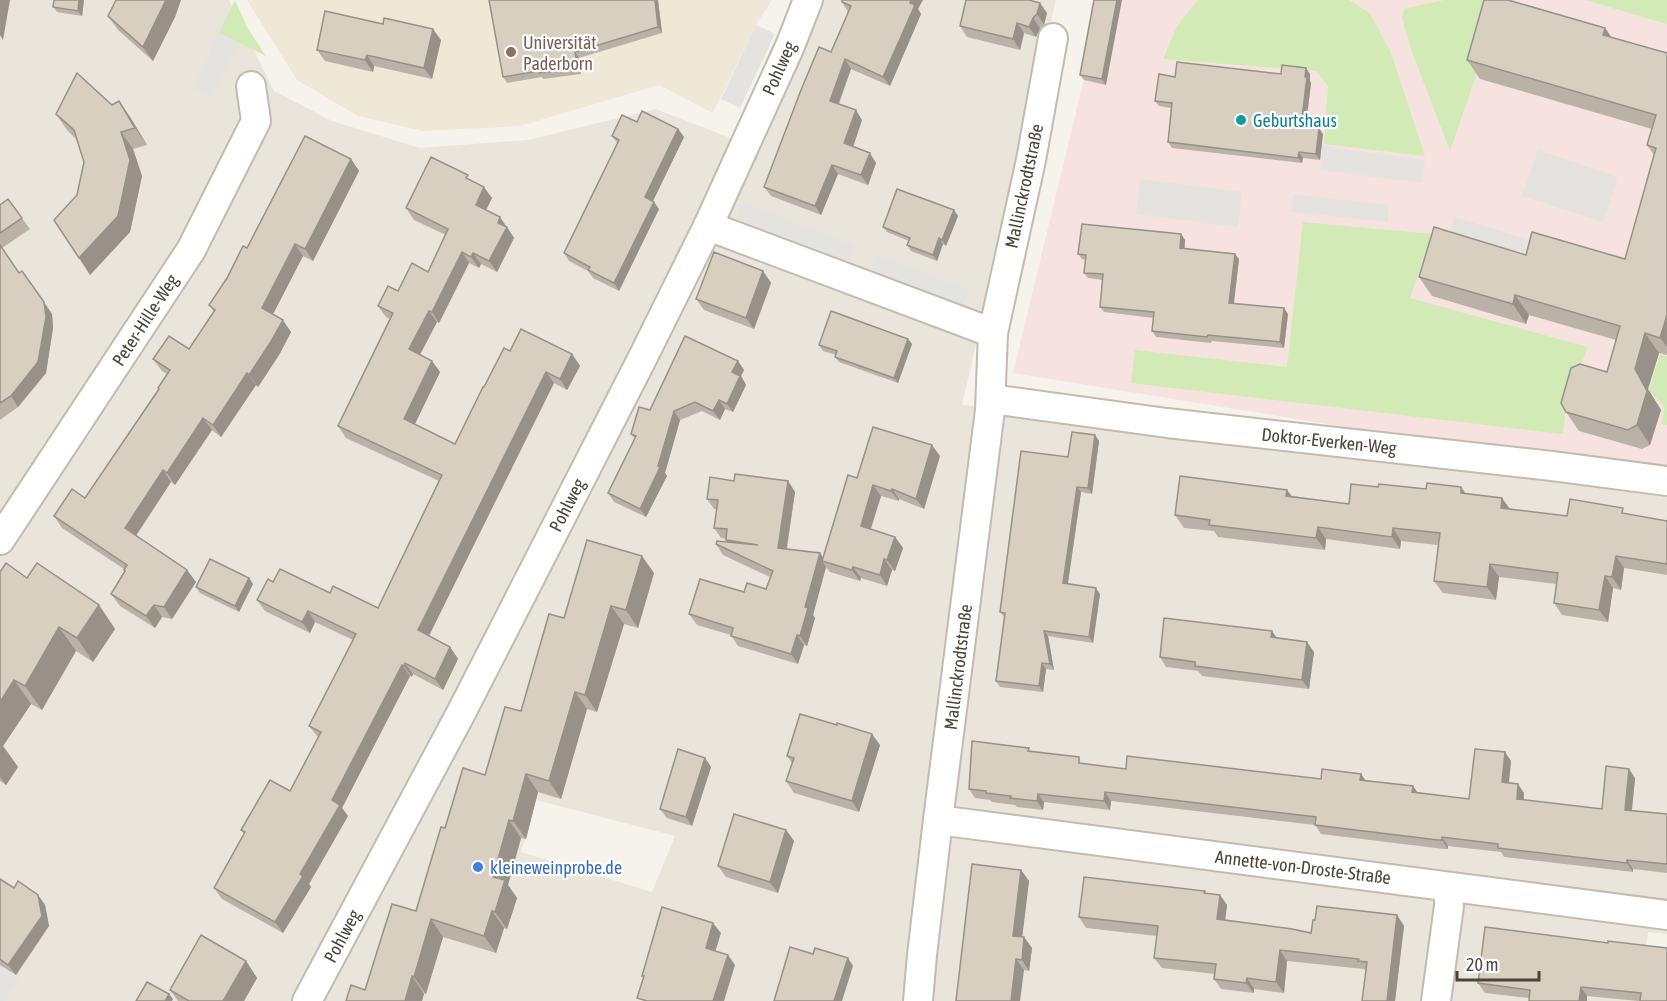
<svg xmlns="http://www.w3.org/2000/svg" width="1667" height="1001" font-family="'Asap Condensed',sans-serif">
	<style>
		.residential { fill: #eae5da; fill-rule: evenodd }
		.education { fill: #efe8d6 }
		.medical { fill: #f6e3e0 }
		.green { fill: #d2eab5 }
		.parking { fill: #e5e3e0 }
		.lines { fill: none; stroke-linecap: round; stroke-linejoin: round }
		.minor-casing { stroke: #c2bbae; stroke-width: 32 }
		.minor { stroke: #fff; stroke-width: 28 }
		.wall { fill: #bab2a6 }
		.shaded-wall { fill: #979187 }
		.building { fill: #d8cfc1; stroke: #979187; stroke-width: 1.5 }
		.education-dot { fill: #8d6e63; stroke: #fff; stroke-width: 2 }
		.culture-dot { fill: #0f9aa8; stroke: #fff; stroke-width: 2 }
		.shop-dot { fill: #3f7fe0; stroke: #fff; stroke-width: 2 }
		.labels { text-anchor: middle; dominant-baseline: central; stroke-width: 4.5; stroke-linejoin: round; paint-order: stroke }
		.education-label { font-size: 18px; fill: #785e54; stroke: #fff; text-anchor: start }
		.street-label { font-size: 18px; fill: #4b4439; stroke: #fff }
		.culture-label { font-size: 18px; fill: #0d838f; stroke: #fff; text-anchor: start }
		.shop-label { font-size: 18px; fill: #366cbe; stroke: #fff; text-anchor: start }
	</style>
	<rect width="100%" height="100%" fill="#f6f3ec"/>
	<path class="residential" d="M 0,0 L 229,0 L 274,91 L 332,121 L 420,148 L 528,140 L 656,109 L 751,146 L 815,0 L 1056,0 L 962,405 L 1667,485 L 1667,934 L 1648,932 L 1639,1001 L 0,1001 ZM 536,800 L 675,836 L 652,892 L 521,852 Z"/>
	<path class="education" d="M 247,0 L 772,0 L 756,25 L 713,113 L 659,85 L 520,126 L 423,131 L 358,116 L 297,80 Z"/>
	<path class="medical" d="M 1103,0 L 1667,0 L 1667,479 L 1013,373 Z"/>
	<g class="green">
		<path d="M 235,0 L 247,27 L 266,56 L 219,33 Z"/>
		<path d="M 1198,0 L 1349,0 L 1370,13 L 1391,53 L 1425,156 L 1324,144 L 1328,86 L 1317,71 L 1163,59 L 1177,26 Z"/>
		<path d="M 1444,0 L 1502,0 L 1450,151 L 1411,49 L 1402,18 L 1404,9 Z"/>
		<path d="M 1585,0 L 1667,0 L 1667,24 Z"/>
		<path d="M 1303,222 L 1432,234 L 1410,298 L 1588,347 L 1567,398 L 1563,434 L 1131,383 L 1135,350 L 1287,367 Z"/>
		<path d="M 1660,355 L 1667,356 L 1667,425 L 1661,424 L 1665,408 L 1649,390 Z"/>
	</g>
	<g class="parking">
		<path d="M 756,25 L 775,34 L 740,108 L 721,99 Z"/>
		<path d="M 219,33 L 239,43 L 212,98 L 193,88 Z"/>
		<path d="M 1323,146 L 1425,160 L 1422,183 L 1320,170 Z"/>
		<path d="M 1538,150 L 1618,177 L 1603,222 L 1522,196 Z"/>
		<path d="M 1140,179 L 1242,192 L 1238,227 L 1136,214 Z"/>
		<path d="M 1293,194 L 1389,205 L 1388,222 L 1291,212 Z"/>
		<path d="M 742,202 L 855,246 L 848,265 L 735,221 Z"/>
		<path d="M 1454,217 L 1541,243 L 1535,265 L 1448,239 Z"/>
		<path d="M 877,255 L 969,290 L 962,308 L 870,274 Z"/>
		<path d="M 0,966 L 19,979 L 4,1001 L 0,1001 Z"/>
	</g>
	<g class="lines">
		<g class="minor-casing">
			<g id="minor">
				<path d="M 708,226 L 993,333"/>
				<path d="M 991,399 L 1167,423 L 1552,466 L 1667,481"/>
				<path d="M 0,540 L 191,250 L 256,121 L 251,86"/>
				<path d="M 938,820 L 1667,915"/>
				<path d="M 307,1001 L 461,713 L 643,357 L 708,226 L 790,46 L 808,0"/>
				<path d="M 918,1001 L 922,955 L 938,820 L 990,410 L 993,333 L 1031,160 L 1053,38"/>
				<path d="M 1436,1001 L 1449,906 L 1449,887"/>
			</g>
		</g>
		<use href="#minor" class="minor"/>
	</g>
	<g class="wall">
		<path d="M 84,0 L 82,16 L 57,12 L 53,7 Z"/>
		<path d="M 116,0 L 181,0 L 175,17 L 153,61 L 118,30 L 108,16 Z"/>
		<path d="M 489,0 L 658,0 L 662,33 L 579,58 L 581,74 L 543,79 L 542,77 L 507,83 L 503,77 Z"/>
		<path d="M 1094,0 L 1106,85 L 1084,80 L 1080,75 Z"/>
		<path d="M 842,2 L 918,9 L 921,14 L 890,86 L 851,69 L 839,104 L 862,120 L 853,147 L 876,163 L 868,185 L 838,174 L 821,215 L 771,196 L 764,187 L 831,52 L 848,12 Z"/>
		<path d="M 1047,13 L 1044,25 L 1040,28 L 1036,37 L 1024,33 L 1020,50 L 967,37 L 960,26 Z"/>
		<path d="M 1605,28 L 1611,37 L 1667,53 L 1667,355 L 1659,353 L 1648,389 L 1661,410 L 1650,445 L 1642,449 L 1579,431 L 1566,412 L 1607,372 L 1616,340 L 1529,315 L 1526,324 L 1432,296 L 1419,277 L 1526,255 L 1625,259 L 1654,155 L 1647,145 L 1652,129 L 1480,79 L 1467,60 Z"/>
		<path d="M 441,40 L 432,79 L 374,66 L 373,72 L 325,61 L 317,50 Z"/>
		<path d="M 1310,74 L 1310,81 L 1311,83 L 1306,126 L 1323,134 L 1320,160 L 1303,158 L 1302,163 L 1172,148 L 1168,142 L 1171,108 L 1159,106 L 1155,101 L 1175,77 Z"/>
		<path d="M 119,101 L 130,117 L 147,145 L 133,149 L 142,176 L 130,232 L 90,275 L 77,195 L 84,162 L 76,139 L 67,130 L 56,114 L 112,105 Z"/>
		<path d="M 637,122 L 678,129 L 684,137 L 653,201 L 659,209 L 619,291 L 593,278 L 588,271 L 569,261 L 564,253 L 618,144 L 612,136 Z"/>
		<path d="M 351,159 L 359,171 L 313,261 L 303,256 L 273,314 L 291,332 L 279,355 L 258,387 L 256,385 L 221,437 L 212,430 L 175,485 L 171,482 L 136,536 L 187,570 L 196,582 L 172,619 L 162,617 L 155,628 L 120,606 L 111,594 L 125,571 L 124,569 L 62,528 L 54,516 L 85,498 L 159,389 L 167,374 L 162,371 L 153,359 L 189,349 L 214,312 L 209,305 L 247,248 Z"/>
		<path d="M 471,180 L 492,198 L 486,210 L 508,228 L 514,238 L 497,272 L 481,264 L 479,268 L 469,263 L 439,323 L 437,322 L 420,355 L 432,361 L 440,372 L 415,424 L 455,444 L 484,387 L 510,351 L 572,354 L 580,366 L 567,390 L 554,383 L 428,636 L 450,647 L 458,659 L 443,690 L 413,674 L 412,677 L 410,676 L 342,808 L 348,816 L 309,884 L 311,887 L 283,933 L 222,899 L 214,888 L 244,834 L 241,830 L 290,791 L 318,737 L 309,726 L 353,640 L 315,622 L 310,633 L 265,611 L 257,600 L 273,582 L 330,593 L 378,608 L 439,481 L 346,438 L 338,426 L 390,319 L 386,317 L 378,306 L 398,291 L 428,272 L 446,235 L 414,220 L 406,208 Z"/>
		<path d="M 8,199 L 30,229 L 2,248 L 19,273 L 52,314 L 53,328 L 46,373 L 18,407 L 0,420 L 0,205 Z"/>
		<path d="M 954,210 L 958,216 L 946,246 L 943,244 L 937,261 L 911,251 L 907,245 L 909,241 L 887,232 L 883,227 Z"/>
		<path d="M 1181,234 L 1185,240 L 1185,248 L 1239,259 L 1234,304 L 1288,314 L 1284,348 L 1212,341 L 1211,343 L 1156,337 L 1152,331 L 1154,318 L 1104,312 L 1100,307 L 1103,280 L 1088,278 L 1084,273 L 1086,260 L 1082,259 L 1078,254 Z"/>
		<path d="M 763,271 L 771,283 L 754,329 L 704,310 L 696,299 Z"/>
		<path d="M 908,339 L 912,344 L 898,383 L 839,362 L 835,357 L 836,355 L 823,351 L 819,345 Z"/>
		<path d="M 738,361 L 744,370 L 741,376 L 746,385 L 733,412 L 725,409 L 720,420 L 702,411 L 680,420 L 665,473 L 667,476 L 646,517 L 614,502 L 608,493 L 635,439 L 631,434 L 650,410 Z"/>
		<path d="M 1095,435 L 1099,441 L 1092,494 L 1081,492 L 1068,584 L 1100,594 L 1093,643 L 1048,636 L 1054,670 L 1046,669 L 1043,692 L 1000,687 L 996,681 L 1005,618 L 1000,612 Z"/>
		<path d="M 940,456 L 924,509 L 899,499 L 899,501 L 881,496 L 871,529 L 895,537 L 903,548 L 895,571 L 892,570 L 887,586 L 861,578 L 860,581 L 830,572 L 826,567 L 813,615 L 815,618 L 807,646 L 804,645 L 798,664 L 738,646 L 731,635 L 697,625 L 689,614 L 744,592 L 766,589 L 770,577 L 723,555 L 716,544 L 727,542 L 726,539 L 721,538 L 714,528 L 717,509 L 714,509 L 707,499 L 734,481 L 788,481 L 795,492 L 787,549 L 820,553 L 823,558 L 857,478 Z"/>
		<path d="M 1378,487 L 1426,489 L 1461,487 L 1466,494 L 1502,498 L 1510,509 L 1567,516 L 1627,514 L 1667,521 L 1667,575 L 1624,568 L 1621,590 L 1613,588 L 1608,622 L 1562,615 L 1554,603 L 1556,584 L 1499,577 L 1496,600 L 1443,593 L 1434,581 L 1438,545 L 1401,541 L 1400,549 L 1326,539 L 1325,550 L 1218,537 L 1214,531 L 1184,528 L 1175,515 L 1287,490 L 1292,496 L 1349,504 Z"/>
		<path d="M 0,572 L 27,578 L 99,605 L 115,629 L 93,662 L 76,651 L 42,710 L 31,704 L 3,746 L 18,767 L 6,785 L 0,781 Z"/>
		<path d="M 654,573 L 638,628 L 624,624 L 597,712 L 587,709 L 561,799 L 538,792 L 526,839 L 521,838 L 508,885 L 517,898 L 507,929 L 504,928 L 496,953 L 443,937 L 426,994 L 365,990 L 416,911 L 445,828 L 485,775 L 521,711 L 564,618 Z"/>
		<path d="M 249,578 L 253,584 L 239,612 L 200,593 L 196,587 Z"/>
		<path d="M 1277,638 L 1314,652 L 1309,689 L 1202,676 L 1198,671 L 1166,667 L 1160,657 Z"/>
		<path d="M 880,745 L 859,812 L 794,793 L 786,781 L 792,763 L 787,756 Z"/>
		<path d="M 1031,752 L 1084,764 L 1126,769 L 1321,779 L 1361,774 L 1366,781 L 1413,786 L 1417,792 L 1469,799 L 1511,761 L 1509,783 L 1524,793 L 1524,800 L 1602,809 L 1635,778 L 1632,810 L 1667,814 L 1667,873 L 1633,869 L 1633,872 L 1504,857 L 1501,852 L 1448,846 L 1448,849 L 1444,849 L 1321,834 L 1315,825 L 1111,801 L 1110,810 L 1044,802 L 1043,810 L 1017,807 L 1015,805 L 992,802 L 990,800 L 975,798 L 969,789 Z"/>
		<path d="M 705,758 L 711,767 L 692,826 L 667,818 L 660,809 Z"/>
		<path d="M 786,830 L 794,841 L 778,893 L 726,877 L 718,866 Z"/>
		<path d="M 1021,870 L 1029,881 L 1022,937 L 1024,937 L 1032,948 L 1029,971 L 1024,970 L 956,1001 Z"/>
		<path d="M 0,879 L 14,888 L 38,895 L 45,905 L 49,926 L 16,975 L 0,965 Z"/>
		<path d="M 1205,891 L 1206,893 L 1220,895 L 1227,905 L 1225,920 L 1311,933 L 1397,915 L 1404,926 L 1395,1001 L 1362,1001 L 1366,972 L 1364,969 L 1287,961 L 1284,993 L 1254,989 L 1254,993 L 1221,989 L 1214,979 L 1215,974 L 1162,968 L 1154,958 L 1157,936 L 1086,928 L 1079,917 Z"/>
		<path d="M 1485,927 L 1667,1001 L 1638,1001 L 1587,996 L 1529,998 L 1485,993 L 1478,983 Z"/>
		<path d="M 246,961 L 257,978 L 244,1001 L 178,1001 L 170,990 Z"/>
	</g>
	<g class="shaded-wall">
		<path d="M 0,0 L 10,0 L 3,40 L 0,35 Z"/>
		<path d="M 79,0 L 84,0 L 82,16 L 78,11 Z"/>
		<path d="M 166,0 L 181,0 L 175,17 L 153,61 L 143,47 Z"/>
		<path d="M 655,0 L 658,0 L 662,33 L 658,27 Z"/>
		<path d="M 911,0 L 923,0 L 918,9 L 921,14 L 890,86 L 883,77 Z"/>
		<path d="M 1117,0 L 1122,0 L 1106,85 L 1102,79 Z"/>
		<path d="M 1040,3 L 1047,13 L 1044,25 L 1037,14 Z"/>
		<path d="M 1033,18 L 1040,28 L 1036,37 L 1029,27 Z"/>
		<path d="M 1017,23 L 1024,33 L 1020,50 L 1013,39 Z"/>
		<path d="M 1605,28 L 1618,47 L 1603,35 Z"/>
		<path d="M 433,29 L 441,40 L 432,79 L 424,68 Z"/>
		<path d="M 575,52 L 579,58 L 581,74 L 577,68 Z"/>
		<path d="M 367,55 L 374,66 L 373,72 L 365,60 Z"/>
		<path d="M 845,59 L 851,69 L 836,110 L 830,101 Z"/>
		<path d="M 1306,68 L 1310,74 L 1310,81 L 1311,83 L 1305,132 L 1301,126 Z"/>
		<path d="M 119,101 L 130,117 L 147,145 L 135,128 Z"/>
		<path d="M 856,110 L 862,120 L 851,153 L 844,143 Z"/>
		<path d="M 1319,128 L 1323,134 L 1320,160 L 1316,154 Z"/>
		<path d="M 678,129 L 684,137 L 651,205 L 645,197 Z"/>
		<path d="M 121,132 L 133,149 L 142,176 L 130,232 L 90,275 L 79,258 Z"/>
		<path d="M 1299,152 L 1303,158 L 1302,163 L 1298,158 Z"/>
		<path d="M 870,153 L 876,163 L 868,185 L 861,175 Z"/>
		<path d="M 351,159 L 359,171 L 313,261 L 305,249 Z"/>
		<path d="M 832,165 L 838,174 L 821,215 L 815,206 Z"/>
		<path d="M 484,187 L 492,198 L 483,216 L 476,205 Z"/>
		<path d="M 654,202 L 659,209 L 619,291 L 614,283 Z"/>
		<path d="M 954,210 L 958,216 L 946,246 L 942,240 Z"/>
		<path d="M 500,217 L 514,238 L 497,272 L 489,261 L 498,223 Z"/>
		<path d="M 1181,234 L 1185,240 L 1184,253 L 1180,248 Z"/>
		<path d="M 939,238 L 943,244 L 937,261 L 933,255 Z"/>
		<path d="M 295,244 L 303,256 L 270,320 L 262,308 Z"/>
		<path d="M 462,252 L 469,263 L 439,323 L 432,312 Z"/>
		<path d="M 473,253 L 481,264 L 479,268 L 471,257 Z"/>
		<path d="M 1235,254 L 1239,259 L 1233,309 L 1229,303 Z"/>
		<path d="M 763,271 L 771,283 L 754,329 L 746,318 Z"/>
		<path d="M 1515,295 L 1529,315 L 1526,324 L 1513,304 Z"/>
		<path d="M 44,302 L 52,314 L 53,328 L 46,373 L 18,407 L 11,396 Z"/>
		<path d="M 1284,308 L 1288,314 L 1284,348 L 1280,342 Z"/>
		<path d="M 429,311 L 437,322 L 417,360 L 409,349 Z"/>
		<path d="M 1667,315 L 1667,347 L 1660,338 Z"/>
		<path d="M 283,320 L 291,332 L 279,355 L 258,387 L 249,375 Z"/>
		<path d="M 1645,333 L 1659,353 L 1648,389 L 1661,410 L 1650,445 L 1637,425 L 1635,369 Z"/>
		<path d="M 908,339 L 912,344 L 898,383 L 894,378 Z"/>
		<path d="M 572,354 L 580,366 L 567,390 L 560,379 Z"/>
		<path d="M 432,361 L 440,372 L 412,430 L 404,419 Z"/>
		<path d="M 738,361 L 744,370 L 741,376 L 746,385 L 733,412 L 727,404 L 732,372 Z"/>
		<path d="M 546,372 L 554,383 L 426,642 L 418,630 Z"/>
		<path d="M 247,373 L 256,385 L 221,437 L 213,425 Z"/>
		<path d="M 719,400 L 725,409 L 720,420 L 713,411 Z"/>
		<path d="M 674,411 L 680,420 L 665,473 L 667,476 L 646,517 L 640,509 L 658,466 Z"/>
		<path d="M 203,418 L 212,430 L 175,485 L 167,473 Z"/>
		<path d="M 1095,435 L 1099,441 L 1092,494 L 1088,488 Z"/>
		<path d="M 932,445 L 940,456 L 924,509 L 916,499 Z"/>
		<path d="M 163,470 L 171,482 L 133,540 L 125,528 Z"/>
		<path d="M 788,481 L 795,492 L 785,558 L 778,548 Z"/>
		<path d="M 873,485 L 881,496 L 868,537 L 861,526 Z"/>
		<path d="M 1077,487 L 1081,492 L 1067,589 L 1063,583 Z"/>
		<path d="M 1461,487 L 1470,500 L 1461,493 Z"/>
		<path d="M 892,489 L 899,499 L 899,501 L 891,491 Z"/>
		<path d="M 1287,490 L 1295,502 L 1286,496 Z"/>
		<path d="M 1502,498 L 1511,511 L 1501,508 Z"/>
		<path d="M 1318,527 L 1326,539 L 1325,550 L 1316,538 Z"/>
		<path d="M 1393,528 L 1401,541 L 1400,549 L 1392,537 Z"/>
		<path d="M 895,537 L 903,548 L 895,571 L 887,560 Z"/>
		<path d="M 820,553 L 826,562 L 822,561 L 826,567 L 813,615 L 815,618 L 807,646 L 800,636 L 805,607 Z"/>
		<path d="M 642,556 L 654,573 L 638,628 L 626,610 Z"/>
		<path d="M 1616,556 L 1624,568 L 1621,590 L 1612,577 Z"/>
		<path d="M 884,559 L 892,570 L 887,586 L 880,575 Z"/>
		<path d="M 1490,564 L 1499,577 L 1496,600 L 1487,587 Z"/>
		<path d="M 853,567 L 861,578 L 860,581 L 852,570 Z"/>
		<path d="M 187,570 L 196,582 L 172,619 L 164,607 Z"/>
		<path d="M 1605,576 L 1613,588 L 1608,622 L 1599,610 Z"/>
		<path d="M 249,578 L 253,584 L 239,612 L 235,606 Z"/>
		<path d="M 1096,588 L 1100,594 L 1093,643 L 1089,637 Z"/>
		<path d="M 99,605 L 115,629 L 93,662 L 77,638 Z"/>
		<path d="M 154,605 L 162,617 L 155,628 L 146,616 Z"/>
		<path d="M 611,606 L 624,624 L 597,712 L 585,695 Z"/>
		<path d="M 308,611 L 315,622 L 310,633 L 302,622 Z"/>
		<path d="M 59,627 L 76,651 L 42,710 L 25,686 Z"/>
		<path d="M 1044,631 L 1048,636 L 1054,670 L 1050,664 Z"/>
		<path d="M 1272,631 L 1279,641 L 1271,637 Z"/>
		<path d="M 797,635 L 804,645 L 798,664 L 791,654 Z"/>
		<path d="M 1307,642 L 1314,652 L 1309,689 L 1302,680 Z"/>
		<path d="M 450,647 L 458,659 L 443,690 L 435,679 Z"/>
		<path d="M 405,663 L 413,674 L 412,677 L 404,666 Z"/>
		<path d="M 1042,663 L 1046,669 L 1043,692 L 1039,686 Z"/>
		<path d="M 402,665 L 410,676 L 342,808 L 348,816 L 309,884 L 311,887 L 283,933 L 275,922 L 332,800 Z"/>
		<path d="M 14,680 L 31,704 L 3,746 L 18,767 L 6,785 L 0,777 L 0,702 Z"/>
		<path d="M 575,692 L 587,709 L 561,799 L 549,781 Z"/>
		<path d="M 872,734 L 880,745 L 859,812 L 852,801 Z"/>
		<path d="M 1505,752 L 1511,761 L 1508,791 L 1502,782 Z"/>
		<path d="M 705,758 L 711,767 L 692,826 L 686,817 Z"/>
		<path d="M 1629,769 L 1635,778 L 1631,819 L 1625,810 Z"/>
		<path d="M 526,774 L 538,792 L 526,839 L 513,821 Z"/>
		<path d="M 1361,774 L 1367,783 L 1360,780 Z"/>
		<path d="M 1518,784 L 1524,793 L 1523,808 L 1517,799 Z"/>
		<path d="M 1413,786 L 1419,795 L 1412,792 Z"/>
		<path d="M 1105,792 L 1111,801 L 1110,810 L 1104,801 Z"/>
		<path d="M 1038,794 L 1044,802 L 1043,810 L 1037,801 Z"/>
		<path d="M 509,820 L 521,838 L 508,885 L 517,898 L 507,929 L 495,912 L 493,877 Z"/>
		<path d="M 786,830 L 794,841 L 778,893 L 770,882 Z"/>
		<path d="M 1442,837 L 1448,846 L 1448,849 L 1442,840 Z"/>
		<path d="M 1627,860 L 1633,869 L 1633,872 L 1627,863 Z"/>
		<path d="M 1021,870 L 1029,881 L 1021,947 L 1013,936 Z"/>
		<path d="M 38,895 L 45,905 L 49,926 L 16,975 L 8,965 Z"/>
		<path d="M 1220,895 L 1227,905 L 1224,930 L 1217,919 Z"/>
		<path d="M 492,911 L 504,928 L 496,953 L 484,936 Z"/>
		<path d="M 1397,915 L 1404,926 L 1395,1001 L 1387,1001 Z"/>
		<path d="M 431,919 L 443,937 L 426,994 L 414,977 Z"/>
		<path d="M 713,923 L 721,933 L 713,959 L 706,948 Z"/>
		<path d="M 1024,937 L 1032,948 L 1029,971 L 1022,960 Z"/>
		<path d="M 1280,950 L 1287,961 L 1284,993 L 1276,982 Z"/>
		<path d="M 728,955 L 735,965 L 724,1001 L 713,1001 Z"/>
		<path d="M 848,958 L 853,966 L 842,1001 L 834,1001 Z"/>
		<path d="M 1016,959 L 1024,970 L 1020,1001 L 1011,1001 Z"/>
		<path d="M 246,961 L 257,978 L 244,1001 L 223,1001 Z"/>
		<path d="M 412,976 L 424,994 L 422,1001 L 405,1001 Z"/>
		<path d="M 1247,978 L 1254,989 L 1254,993 L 1246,983 Z"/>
		<path d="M 1581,987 L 1587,996 L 1587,1001 L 1579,1001 Z"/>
		<path d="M 169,994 L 173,999 L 172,1001 L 165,1001 Z"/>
	</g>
	<g class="building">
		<path d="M 54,0 L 79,0 L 78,11 L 53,7 Z"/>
		<path d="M 116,0 L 166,0 L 143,47 L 108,16 Z"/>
		<path d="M 489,0 L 655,0 L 658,27 L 575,52 L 577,68 L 539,73 L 538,71 L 503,77 Z"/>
		<path d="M 842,0 L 911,0 L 910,3 L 915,5 L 883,77 L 845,59 L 830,101 L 856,110 L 844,143 L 870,153 L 861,175 L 832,165 L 815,206 L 764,187 L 801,90 L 819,47 L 831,52 L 851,6 L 842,2 Z"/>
		<path d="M 966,0 L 1029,0 L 1040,3 L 1037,14 L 1033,18 L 1029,27 L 1017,23 L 1013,39 L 960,26 Z"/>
		<path d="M 1094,0 L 1117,0 L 1102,79 L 1080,75 Z"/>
		<path d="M 1484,0 L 1508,0 L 1605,28 L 1603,35 L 1667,53 L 1667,315 L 1660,338 L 1645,333 L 1635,369 L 1647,391 L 1637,425 L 1628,430 L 1566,412 L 1561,403 L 1571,368 L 1580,364 L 1607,372 L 1620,326 L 1515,295 L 1513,304 L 1419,277 L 1434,227 L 1526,255 L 1532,232 L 1625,259 L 1656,148 L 1647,145 L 1656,115 L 1467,60 Z"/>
		<path d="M 325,11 L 383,24 L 384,18 L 433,29 L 424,68 L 367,55 L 365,60 L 317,50 Z"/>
		<path d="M 1177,62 L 1281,74 L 1282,65 L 1306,68 L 1305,77 L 1307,77 L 1301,126 L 1319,128 L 1316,154 L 1299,152 L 1298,158 L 1168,142 L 1172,103 L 1155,101 L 1159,74 L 1175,77 Z"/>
		<path d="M 77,73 L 112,105 L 119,101 L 135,128 L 121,132 L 130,160 L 118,216 L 79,258 L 54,220 L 77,195 L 84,162 L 74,130 L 56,114 Z"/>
		<path d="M 642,111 L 678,129 L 645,197 L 654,202 L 614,283 L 588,270 L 590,267 L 564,253 L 619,140 L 612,136 L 622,115 L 637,122 Z"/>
		<path d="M 305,136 L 351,159 L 305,249 L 295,244 L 262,308 L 283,320 L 270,343 L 249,375 L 247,373 L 213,425 L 203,418 L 167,473 L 163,470 L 125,528 L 187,570 L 164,607 L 154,605 L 146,616 L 111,594 L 125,571 L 124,570 L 127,565 L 54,516 L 72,489 L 85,498 L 159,389 L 158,388 L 170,370 L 153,359 L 169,336 L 189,349 L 215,310 L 209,305 L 227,278 L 243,246 L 247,248 Z"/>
		<path d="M 431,157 L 468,175 L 466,178 L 484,187 L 476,205 L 500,217 L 498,223 L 507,227 L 489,261 L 473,253 L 471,257 L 462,252 L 432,312 L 429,311 L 409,349 L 432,361 L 404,419 L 455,444 L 483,387 L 484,387 L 504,348 L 510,351 L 521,329 L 572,354 L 560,379 L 546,372 L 418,630 L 450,647 L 435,679 L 405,663 L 404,666 L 402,665 L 332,800 L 340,805 L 300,874 L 303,876 L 275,922 L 214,888 L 245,832 L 241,830 L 270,780 L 290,791 L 321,732 L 309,726 L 356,634 L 308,611 L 302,622 L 257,600 L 268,579 L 273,582 L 280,569 L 330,593 L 333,586 L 378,608 L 442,475 L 338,426 L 393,313 L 378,306 L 388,286 L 398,291 L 412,263 L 428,272 L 448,229 L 406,208 Z"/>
		<path d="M 897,189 L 954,210 L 942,240 L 939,238 L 933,255 L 907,245 L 910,238 L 883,227 Z"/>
		<path d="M 8,199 L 22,218 L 0,233 L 0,205 Z"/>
		<path d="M 1082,224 L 1181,234 L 1180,248 L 1235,254 L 1229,303 L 1284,308 L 1280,342 L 1208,335 L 1207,337 L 1152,331 L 1154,312 L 1100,307 L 1103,274 L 1084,273 L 1086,255 L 1078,254 Z"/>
		<path d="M 0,245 L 19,273 L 22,271 L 44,302 L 46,317 L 38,362 L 11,396 L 0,403 Z"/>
		<path d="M 714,252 L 763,271 L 746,318 L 696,299 Z"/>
		<path d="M 831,311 L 908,339 L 894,378 L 835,357 L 837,351 L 819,345 Z"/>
		<path d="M 685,336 L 738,361 L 732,372 L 740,376 L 727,404 L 719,400 L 713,411 L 695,402 L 674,411 L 658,466 L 660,467 L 640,509 L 608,493 L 636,436 L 631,434 L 639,407 L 650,410 Z"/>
		<path d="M 873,427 L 932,445 L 916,499 L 892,489 L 891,491 L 873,485 L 861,526 L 895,537 L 887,560 L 884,559 L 880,575 L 853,567 L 852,570 L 822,561 L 848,475 L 857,478 Z"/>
		<path d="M 1072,432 L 1095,435 L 1088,488 L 1077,487 L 1063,583 L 1096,588 L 1089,637 L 1044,631 L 1050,664 L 1042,663 L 1039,686 L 996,681 L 1005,613 L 1000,612 L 1021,451 L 1068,457 Z"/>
		<path d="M 735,474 L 788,481 L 778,548 L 820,553 L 805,607 L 808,608 L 800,636 L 797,635 L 791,654 L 731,636 L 733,628 L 689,614 L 700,579 L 744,592 L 747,583 L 766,589 L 773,571 L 716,544 L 717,541 L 758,545 L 726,540 L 727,529 L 714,528 L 718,500 L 707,499 L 710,477 L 734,481 Z"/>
		<path d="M 1180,476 L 1287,490 L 1286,496 L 1349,504 L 1351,484 L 1378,487 L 1379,484 L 1426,489 L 1427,483 L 1461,487 L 1461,493 L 1502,498 L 1501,508 L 1567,516 L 1570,499 L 1623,508 L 1622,513 L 1667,521 L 1667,564 L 1616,556 L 1612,577 L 1605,576 L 1599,610 L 1554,603 L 1558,573 L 1490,564 L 1487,587 L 1434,581 L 1440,533 L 1393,528 L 1392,537 L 1318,527 L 1316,538 L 1209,525 L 1210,520 L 1175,515 Z"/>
		<path d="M 587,540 L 642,556 L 626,610 L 611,606 L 585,695 L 575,692 L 549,781 L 526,774 L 513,821 L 509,820 L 493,877 L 505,880 L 495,912 L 492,911 L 484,936 L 431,919 L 414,977 L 412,976 L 405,1001 L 346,1001 L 351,985 L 365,990 L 392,904 L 416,911 L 441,827 L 445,828 L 463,768 L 485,775 L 505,707 L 521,711 L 549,614 L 564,618 Z"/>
		<path d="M 210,559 L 249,578 L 235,606 L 196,587 Z"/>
		<path d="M 6,563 L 27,578 L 37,563 L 99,605 L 77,638 L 59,627 L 25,686 L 14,680 L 0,702 L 0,572 Z"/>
		<path d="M 1164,618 L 1272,631 L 1271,637 L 1307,642 L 1302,680 L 1195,666 L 1195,662 L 1160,657 Z"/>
		<path d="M 800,714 L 837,725 L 837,723 L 872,734 L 852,801 L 786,781 L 794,758 L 787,756 Z"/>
		<path d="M 972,741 L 1029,748 L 1028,751 L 1079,757 L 1079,763 L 1126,769 L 1127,756 L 1321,779 L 1322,769 L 1361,774 L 1360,780 L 1413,786 L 1412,792 L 1469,799 L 1475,749 L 1505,752 L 1502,782 L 1518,784 L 1517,799 L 1602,809 L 1606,766 L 1629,769 L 1625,810 L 1667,814 L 1667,864 L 1627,860 L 1627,863 L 1498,848 L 1498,844 L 1442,837 L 1442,840 L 1438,840 L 1315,825 L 1316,817 L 1105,792 L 1104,801 L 1038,794 L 1037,801 L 1010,798 L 1011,796 L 986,793 L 986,791 L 969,789 Z"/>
		<path d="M 678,749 L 705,758 L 686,817 L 660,809 Z"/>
		<path d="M 734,814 L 786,830 L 770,882 L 718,866 Z"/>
		<path d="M 972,864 L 1021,870 L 1013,936 L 1024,937 L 1022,960 L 1016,959 L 1011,1001 L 956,1001 Z"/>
		<path d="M 1084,877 L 1205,891 L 1204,893 L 1220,895 L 1217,919 L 1292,929 L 1311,933 L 1313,920 L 1315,920 L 1317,906 L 1397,915 L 1387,1001 L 1362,1001 L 1367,962 L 1358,961 L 1359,959 L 1280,950 L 1276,982 L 1247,978 L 1246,983 L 1214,979 L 1216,964 L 1154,958 L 1158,926 L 1079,917 Z"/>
		<path d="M 0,879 L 14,888 L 18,881 L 38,895 L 42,916 L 8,965 L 0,959 Z"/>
		<path d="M 662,907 L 713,923 L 706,948 L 728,955 L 713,1001 L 647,1001 L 637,998 L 644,976 L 642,976 Z"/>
		<path d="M 1485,927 L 1608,943 L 1608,941 L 1667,948 L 1667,1001 L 1640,1001 L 1641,993 L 1581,987 L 1579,1001 L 1529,1001 L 1530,990 L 1478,983 Z"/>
		<path d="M 201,935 L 246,961 L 223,1001 L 189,1001 L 170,990 Z"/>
		<path d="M 790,947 L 813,954 L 815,948 L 848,958 L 834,1001 L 774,1001 Z"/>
		<path d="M 147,982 L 169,994 L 165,1001 L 136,1001 Z"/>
	</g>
	<circle class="education-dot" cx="511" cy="52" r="6"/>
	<circle class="culture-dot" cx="1241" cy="120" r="6"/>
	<circle class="shop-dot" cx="478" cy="867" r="6"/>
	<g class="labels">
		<g class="education-label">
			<text x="523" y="42">Universität<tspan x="523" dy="21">Paderborn</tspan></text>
		</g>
		<g class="street-label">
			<text transform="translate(779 68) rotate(-66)">Pohlweg</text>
			<text transform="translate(1024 186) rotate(-78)">Mallinckrodtstraße</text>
			<text transform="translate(145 320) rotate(-57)">Peter-Hille-Weg</text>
			<text transform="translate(1329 441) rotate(6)">Doktor-Everken-Weg</text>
			<text transform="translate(567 505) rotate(-63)">Pohlweg</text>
			<text transform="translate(958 667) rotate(-83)">Mallinckrodtstraße</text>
			<text transform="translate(1303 867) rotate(7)">Annette-von-Droste-Straße</text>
			<text transform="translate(342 936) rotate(-62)">Pohlweg</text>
		</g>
		<g class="culture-label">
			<text x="1253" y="120">Geburtshaus</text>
		</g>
		<g class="shop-label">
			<text x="490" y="867">kleineweinprobe.de</text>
		</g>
	</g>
	<path d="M1457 971v9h82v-9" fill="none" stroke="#4b4439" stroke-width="3"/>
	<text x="1466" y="971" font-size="18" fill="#4b4439" stroke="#ffffff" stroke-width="4.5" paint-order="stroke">20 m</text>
</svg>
